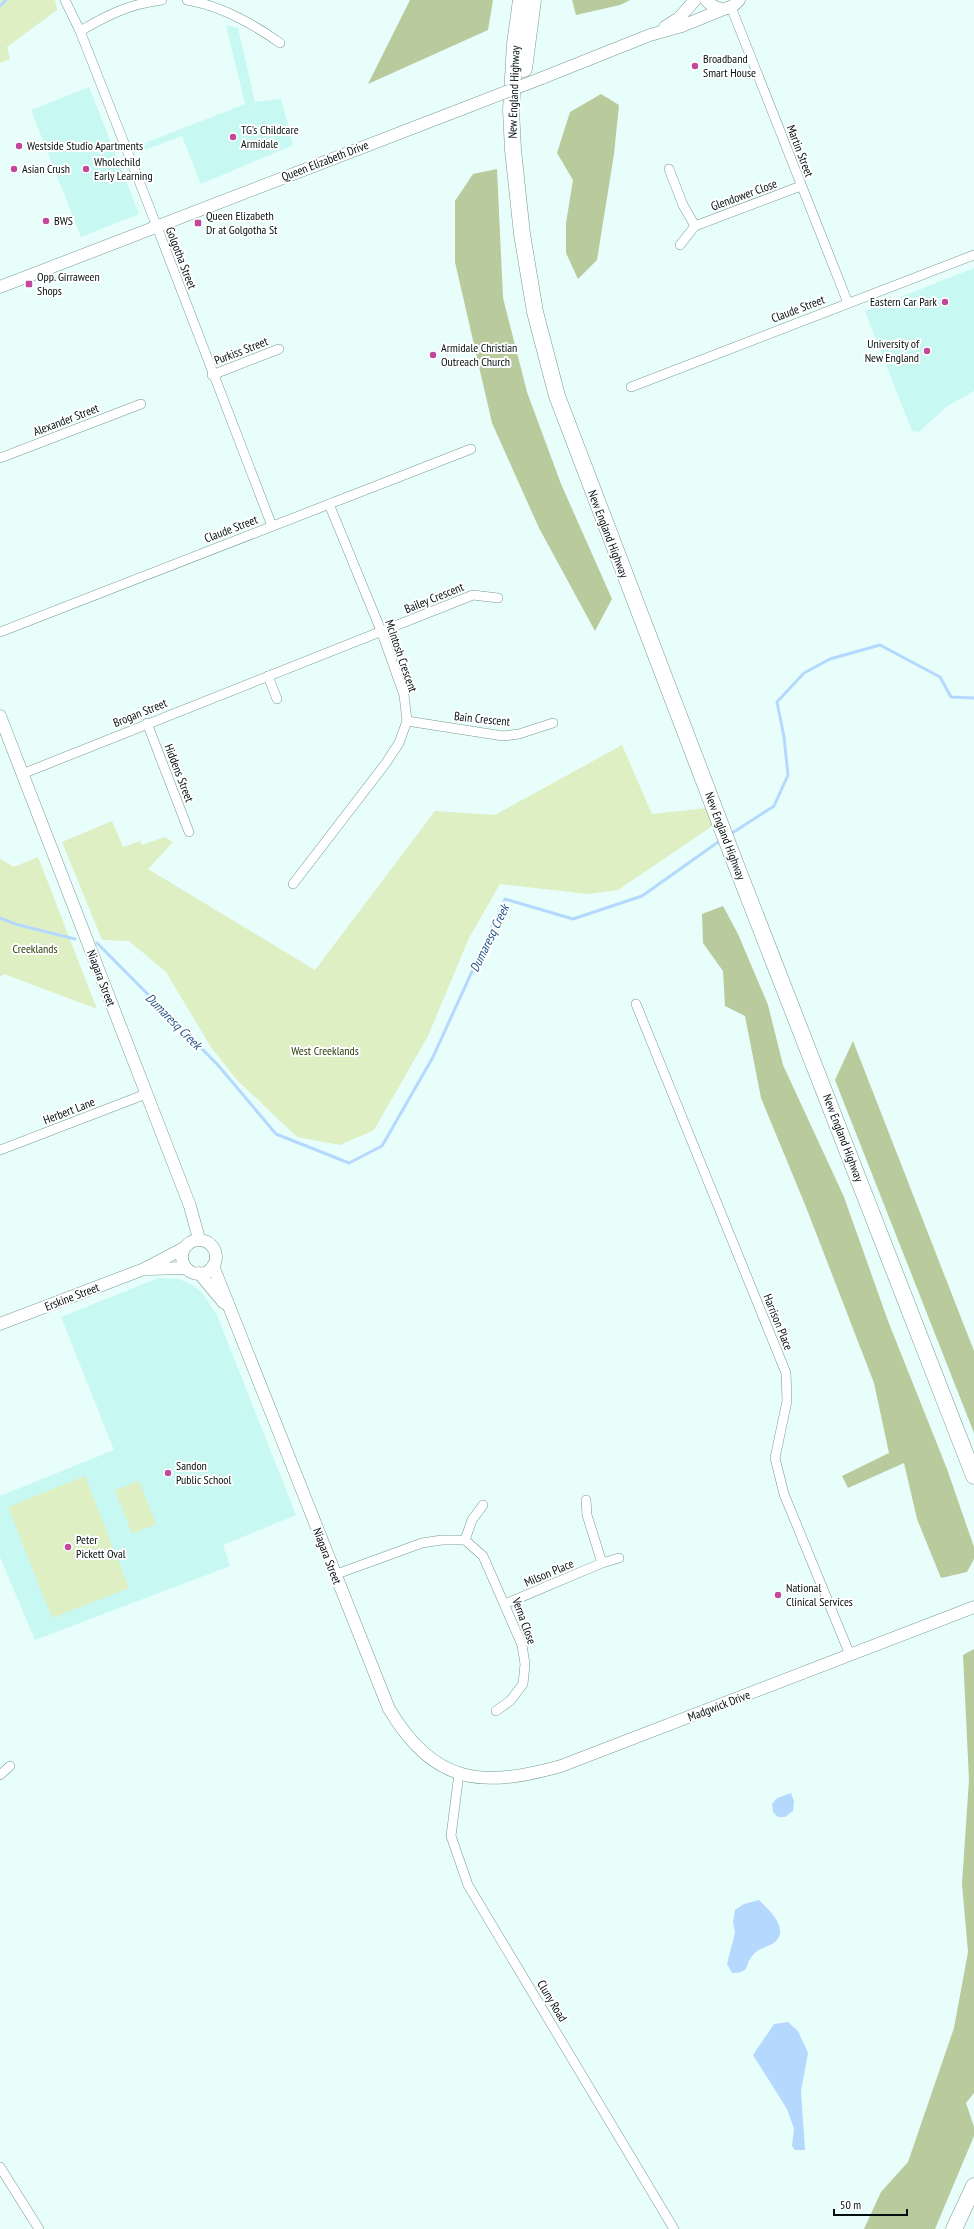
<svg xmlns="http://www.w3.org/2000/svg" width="974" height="2229" font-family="'PT Sans Narrow',sans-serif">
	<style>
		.built { fill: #c8f8f2 }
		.green { fill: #deefc4 }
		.forest { fill: #b9ca9c }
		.water { fill: #b5d9fe }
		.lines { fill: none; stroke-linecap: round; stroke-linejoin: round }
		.stream { stroke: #b5d9fe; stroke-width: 3 }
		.street-casing { stroke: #769a95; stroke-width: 10 }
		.secondary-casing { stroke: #769a95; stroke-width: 13 }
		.highway-casing { stroke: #769a95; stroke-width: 17 }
		.street { stroke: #fff; stroke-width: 9 }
		.secondary { stroke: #fff; stroke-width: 12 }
		.highway { stroke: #fff; stroke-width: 16 }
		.secondary-bridge-casing { stroke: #769a95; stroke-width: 13; stroke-linecap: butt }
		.secondary-bridge { stroke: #fff; stroke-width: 12 }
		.poi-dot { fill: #c3489b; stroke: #fff; stroke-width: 1.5 }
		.labels { text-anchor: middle; stroke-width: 4; stroke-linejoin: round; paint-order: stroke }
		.poi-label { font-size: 12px; fill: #04100f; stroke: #fff; text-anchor: start }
		.street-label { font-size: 12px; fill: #04100f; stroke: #fff }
		.park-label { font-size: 12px; fill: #2e3d09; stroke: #fff }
		.water-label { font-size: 13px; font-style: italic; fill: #265887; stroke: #fff }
	</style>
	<rect width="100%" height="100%" fill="#e7fefb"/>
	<!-- built -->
	<g class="built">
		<path d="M226 25 238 28 255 102 281 99 293 145 201 184 182 136 142 151 140 145 245 104Z"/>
		<path d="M89 87 139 214 81 237 31 110Z"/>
		<path d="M974 268V391L946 407 919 432 912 431 865 311Z"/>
		<path d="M158 1278 179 1279 194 1286 203 1294 217 1315 296 1515 223 1545 230 1566 35 1640 0 1557V1496L114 1450 61 1317Z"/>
	</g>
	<!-- green -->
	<g class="green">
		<path d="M0 0H55L57 10 7 47 10 59 0 63Z"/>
		<path d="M622 745 652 814 707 808 714 825 618 890 588 894 500 884 469 938 428 1036 374 1130 340 1145 297 1137 236 1079 211 1047 166 972 129 941 102 940 62 842 112 821 123 847 140 841 142 845 164 837 173 842 148 869 315 970 435 811 495 815Z"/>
		<path d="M38 857 97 1009 4 974 0 977V859L14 867Z"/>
		<path d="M85 1476 129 1588 52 1618 8 1507Z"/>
		<path d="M139 1481 156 1524 132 1534 115 1490Z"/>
	</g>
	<!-- forest -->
	<g class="forest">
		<path d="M410 0H493L488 30 368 84Z"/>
		<path d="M572 0H630L620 5 576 15Z"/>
		<path d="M601 94 619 105 614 154 597 260 578 279 566 253V223L573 180 557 153 570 112Z"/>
		<path d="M497 169 503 298 527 392 561 484 612 599 595 631 539 528 492 423 455 262V201L473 174Z"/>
		<path d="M723 906 738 934 768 1005 783 1065 844 1197 888 1321 947 1469 974 1547V1559L967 1572 941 1578 917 1519 904 1463 848 1488 842 1476 889 1453 874 1383 806 1207 761 1098 745 1016 725 1006 723 971 703 943 702 914Z"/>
		<path d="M853 1041 974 1351V1433L835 1080Z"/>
		<path d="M974 1649V2093L966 2103 974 2127V2136L935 2229H864L881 2192 908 2162 954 2028 968 1952 962 1884 969 1780 963 1655Z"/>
	</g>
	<!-- water -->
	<g class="water">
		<path d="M791 1793 794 1801 793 1811 785 1817H778L773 1812 772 1804 777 1798Z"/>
		<path d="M759 1900C768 1909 790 1928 775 1942 769 1947 758 1948 753 1955 744 1965 751 1973 732 1973L727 1964 735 1933 733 1922 735 1910 744 1904Z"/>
		<path d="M788 2022 798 2031 808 2053 801 2091 805 2150H795L792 2146 794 2129 787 2109 753 2055 774 2024Z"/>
	</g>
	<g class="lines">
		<!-- stream -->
		<g class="stream">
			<path d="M0 6 6 0"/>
			<path d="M729 835 774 806 788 775 784 737 777 702 804 673 830 659 880 645 940 677 951 697 974 698"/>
			<path d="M0 918 15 924 75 939"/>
			<path d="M97 943 217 1064 276 1134 349 1163 382 1146 433 1057 505 899 573 919 642 896 721 840"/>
		</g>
		<defs>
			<g id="street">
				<path d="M65 0 80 31 152 214 272 526"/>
				<path d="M187 0C222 6 252 23 280 43"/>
				<path d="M731 7 848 303"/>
				<path d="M80 31C108 15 129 4 162 0"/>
				<path d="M669 169 683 205 695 226"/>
				<path d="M680 245 695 226 801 186"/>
				<path d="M212 375 279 349"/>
				<path d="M631 387 974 255"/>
				<path d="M0 458 141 404"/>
				<path d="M0 632 471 449"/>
				<path d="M268 676 277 699"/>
				<path d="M407 721 503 736 519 734 553 723"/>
				<path d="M147 723 189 832"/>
				<path d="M22 774 473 595 498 598"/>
				<path d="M293 884 386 763 399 743 407 721 404 695 382 633 329 504"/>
				<path d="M636 1004 786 1373 787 1401 775 1458 784 1494 850 1655"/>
				<path d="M0 1150 146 1094"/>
				<path d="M465 1540 472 1520 483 1505"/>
				<path d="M602 1563 619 1558"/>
				<path d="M334 1575 422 1543 442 1540H465L483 1556 522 1645 525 1664 523 1684 510 1701 496 1711"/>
				<path d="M505 1604 602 1563 587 1515 586 1500"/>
				<path d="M459 1773 451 1836 468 1885 674 2229"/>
				<path d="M0 1775 10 1766"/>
				<path d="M0 2167 39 2229"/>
			</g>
			<g id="secondary">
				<path d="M706 0C715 11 730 12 739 0"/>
				<path d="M665 27 679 18 695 0"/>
				<path d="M542 78 650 35 682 26 724 9"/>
				<path d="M0 287 462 109"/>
				<path d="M0 716 190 1206 199 1239"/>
				<circle cx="199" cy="1257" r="17"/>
				<path d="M213 1266 389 1709C435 1785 482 1788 561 1766L974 1607"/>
				<path d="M147 1269 186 1268"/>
				<path d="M199 1273 224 1303"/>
				<path d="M0 1324 144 1269 184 1248"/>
			</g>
			<g id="highway">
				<path d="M521 0 515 44 511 110 513 150 522 234 535 312 557 396 736 865 974 1476"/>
				<path d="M524 69 533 0"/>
				<path d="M954 2229 974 2186"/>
			</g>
		</defs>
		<!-- street casing -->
		<use href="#street" class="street-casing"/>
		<!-- secondary casing -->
		<use href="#secondary" class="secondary-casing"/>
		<!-- highway casing -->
		<use href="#highway" class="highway-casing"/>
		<!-- street -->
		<use href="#street" class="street"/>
		<!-- secondary -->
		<use href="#secondary" class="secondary"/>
		<!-- highway -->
		<use href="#highway" class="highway"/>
		<defs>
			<path id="secondary-bridge" d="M462 109 542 78"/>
		</defs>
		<!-- secondary-bridge casing -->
		<use href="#secondary-bridge" class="secondary-bridge-casing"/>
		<!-- secondary-bridge -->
		<use href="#secondary-bridge" class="secondary-bridge"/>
	</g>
	<!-- markers -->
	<g class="poi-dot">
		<circle cx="695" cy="66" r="4"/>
		<circle cx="233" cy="137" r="4"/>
		<circle cx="19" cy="146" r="4"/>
		<circle cx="14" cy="169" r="4"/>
		<circle cx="86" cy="169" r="4"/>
		<circle cx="46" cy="221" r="4"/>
		<rect x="194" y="219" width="8" height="8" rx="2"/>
		<rect x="25" y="280" width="8" height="8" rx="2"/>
		<circle cx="945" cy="302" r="4"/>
		<circle cx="927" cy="351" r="4"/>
		<circle cx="433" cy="355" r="4"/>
		<circle cx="168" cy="1473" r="4"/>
		<circle cx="68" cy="1547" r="4"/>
		<circle cx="778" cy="1595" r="4"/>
	</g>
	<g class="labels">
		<!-- poi labels -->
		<g class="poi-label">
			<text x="703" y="63">Broadband<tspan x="703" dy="14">Smart House</tspan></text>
			<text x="241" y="134">TG's Childcare<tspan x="241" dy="14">Armidale</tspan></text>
			<text x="27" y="150">Westside Studio Apartments</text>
			<text x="94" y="166">Wholechild<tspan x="94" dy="14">Early Learning</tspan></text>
			<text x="22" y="173">Asian Crush</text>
			<text x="206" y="220">Queen Elizabeth<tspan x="206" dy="14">Dr at Golgotha St</tspan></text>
			<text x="54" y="225">BWS</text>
			<text x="37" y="281">Opp. Girraween<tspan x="37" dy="14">Shops</tspan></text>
			<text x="937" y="306" text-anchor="end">Eastern Car Park</text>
			<text x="919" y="348" text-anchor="end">University of<tspan x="919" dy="14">New England</tspan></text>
			<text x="441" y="352">Armidale Christian<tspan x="441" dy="14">Outreach Church</tspan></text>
			<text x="176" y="1470">Sandon<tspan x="176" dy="14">Public School</tspan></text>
			<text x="76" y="1544">Peter<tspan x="76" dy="14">Pickett Oval</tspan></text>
			<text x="786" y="1592">National<tspan x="786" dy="14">Clinical Services</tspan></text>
		</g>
		<!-- street labels -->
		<g class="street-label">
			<text transform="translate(514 92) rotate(-88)" y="4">New England Highway</text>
			<text transform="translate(800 151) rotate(69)" y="4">Martin Street</text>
			<text transform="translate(325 161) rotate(-21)" y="4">Queen Elizabeth Drive</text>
			<text transform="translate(744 195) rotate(-20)" y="4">Glendower Close</text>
			<text transform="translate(181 258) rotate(69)" y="4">Golgotha Street</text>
			<text transform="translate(798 309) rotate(-21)" y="4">Claude Street</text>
			<text transform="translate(241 351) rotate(-21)" y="4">Purkiss Street</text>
			<text transform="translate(66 420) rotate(-21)" y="4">Alexander Street</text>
			<text transform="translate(231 529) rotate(-21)" y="4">Claude Street</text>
			<text transform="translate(608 534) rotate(69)" y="4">New England Highway</text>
			<text transform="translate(434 598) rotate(-22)" y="4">Bailey Crescent</text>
			<text transform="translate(401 656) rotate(71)" y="4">McIntosh Crescent</text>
			<text transform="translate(140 713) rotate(-22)" y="4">Brogan Street</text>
			<text transform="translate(482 719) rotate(6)" y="4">Bain Crescent</text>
			<text transform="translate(179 773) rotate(69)" y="4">Hiddens Street</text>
			<text transform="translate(725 836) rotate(69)" y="4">New England Highway</text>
			<text transform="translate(101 978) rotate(69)" y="4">Niagara Street</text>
			<text transform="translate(69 1111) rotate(-21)" y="4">Herbert Lane</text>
			<text transform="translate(843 1138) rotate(69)" y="4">New England Highway</text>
			<text transform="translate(72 1297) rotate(-21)" y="4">Erskine Street</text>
			<text transform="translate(778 1322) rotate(68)" y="4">Harrison Place</text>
			<text transform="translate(327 1556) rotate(69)" y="4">Niagara Street</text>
			<text transform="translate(549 1573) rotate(-23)" y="4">Milson Place</text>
			<text transform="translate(524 1621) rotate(70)" y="4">Verna Close</text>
			<text transform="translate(719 1706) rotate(-21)" y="4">Madgwick Drive</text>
			<text transform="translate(552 2001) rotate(59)" y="4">Cluny Road</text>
		</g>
		<!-- park labels -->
		<g class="park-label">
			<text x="35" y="953">Creeklands</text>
			<text x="325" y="1055">West Creeklands</text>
		</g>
		<!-- water labels -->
		<g class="water-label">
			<text transform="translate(489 938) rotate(-64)" y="5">Dumaresq Creek</text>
			<text transform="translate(174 1021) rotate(45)" y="5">Dumaresq Creek</text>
		</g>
	</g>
	<!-- scale -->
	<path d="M834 2209v6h73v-6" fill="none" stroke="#04100f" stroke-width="2"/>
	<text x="840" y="2209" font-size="12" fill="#04100f" stroke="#ffffff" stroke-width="3" paint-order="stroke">50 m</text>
</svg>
